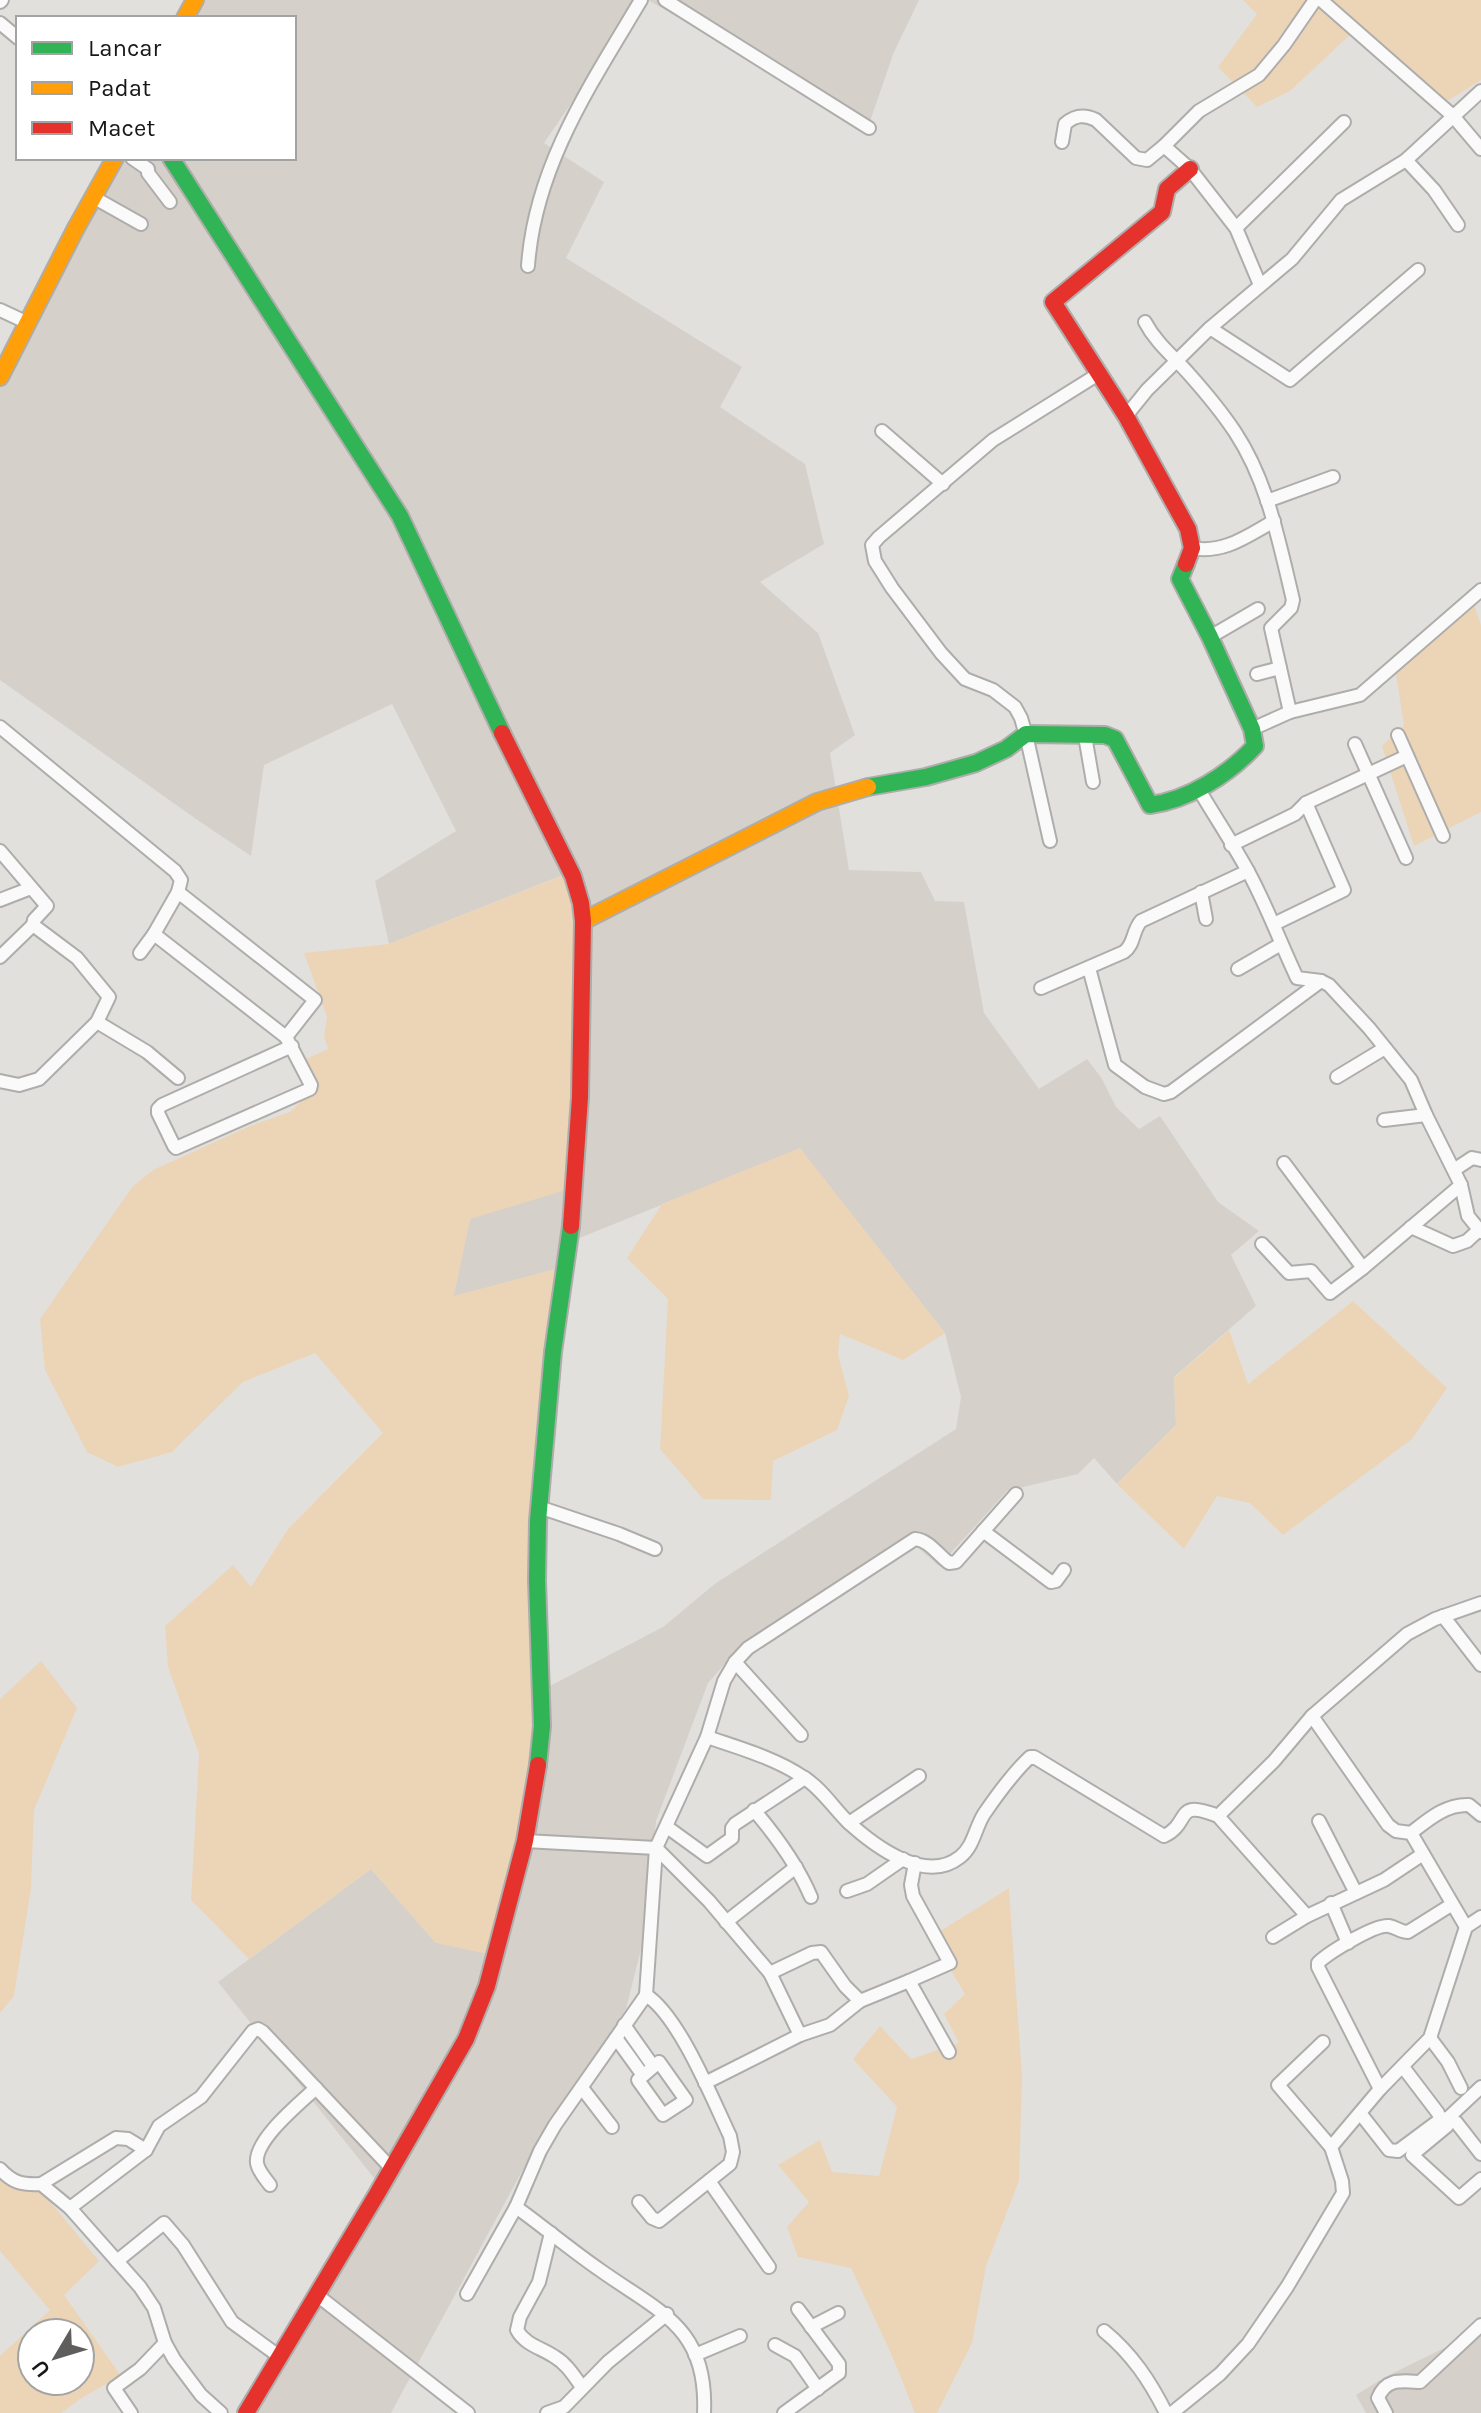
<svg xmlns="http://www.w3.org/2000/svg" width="1481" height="2413" font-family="Karla,sans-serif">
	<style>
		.built { fill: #d5d0ca }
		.green { fill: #ecd5b7; fill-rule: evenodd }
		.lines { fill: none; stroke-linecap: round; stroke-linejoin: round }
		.street-casing { stroke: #aeadab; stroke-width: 16 }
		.fast-casing { stroke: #aeadab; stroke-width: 20 }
		.slow-casing { stroke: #aeadab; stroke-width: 20 }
		.jam-casing { stroke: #aeadab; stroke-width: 20 }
		.street { stroke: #fbfafa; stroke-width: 12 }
		.fast { stroke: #30b455; stroke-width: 16 }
		.slow { stroke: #ff9f0a; stroke-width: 16 }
		.jam { stroke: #e5322d; stroke-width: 16 }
	</style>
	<rect width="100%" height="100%" fill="#e2e0dd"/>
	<!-- built -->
	<g class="built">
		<path d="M193 0H642L544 143 604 182 566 258 742 367 720 407 805 464 824 544 760 582 818 633 855 735 830 753 849 870 921 872 935 901 964 902 984 1013 1039 1089 1087 1059 1102 1079 1116 1107 1139 1129 1160 1116 1218 1202 1259 1231 1231 1255 1256 1306 1174 1377 1176 1425 1117 1484 1094 1458 1078 1474 1007 1491 939 1566 908 1539 738 1649 708 1683 656 1821 647 1925 626 2009 540 2138 391 2413H252L382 2188 218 1982 371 1869 436 1943 546 1688 663 1627 716 1583 956 1429 961 1397 945 1333 800 1149 577 1239 563 1267 453 1297 470 1219 578 869 389 944 375 881 456 831 392 704 264 765 251 856 196 819 0 680V372L116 158H294V18H185Z"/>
		<path d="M648 0H919L894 52 869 124Z"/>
		<path d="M1481 2330V2413H1366L1356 2395 1385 2377Z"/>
	</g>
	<!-- green -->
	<g class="green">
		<path d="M1243 0H1481V80L1444 103 1352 33 1290 91 1257 107 1218 67 1257 14Z"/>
		<path d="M1471 596 1481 625V812L1414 846 1382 746 1404 726 1393 655 1433 631Z"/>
		<path d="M579 869V1186L470 1219 454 1296 563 1267 535 1569 546 1688 497 1956 436 1943 371 1869 249 1959 191 1900 199 1754 168 1667 165 1626 233 1565 251 1587 288 1529 383 1433 315 1353 243 1382 172 1452 118 1467 87 1452 45 1370 40 1319 133 1186 153 1170 250 1126 290 1112 312 1091 300 1062 328 1049 324 1037 327 1017 304 953 389 944Z"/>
		<path d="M800 1148 945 1333 903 1360 840 1334 838 1354 849 1396 837 1430 773 1461 771 1500 703 1499 660 1449 668 1299 627 1258 662 1204Z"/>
		<path d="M1353 1301 1447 1388 1412 1439 1283 1535 1250 1503 1217 1496 1184 1549 1117 1484 1176 1425 1174 1378 1229 1330 1248 1384Z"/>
		<path d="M41 1661 77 1708 34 1810 31 1888 14 1996 0 2013V1699Z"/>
		<path d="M1009 1888 1022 2078 1019 2181 986 2266 972 2343 937 2413H915L893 2358 851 2268 798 2257 787 2227 809 2202 778 2165 820 2140 832 2172 879 2176 897 2107 853 2059 880 2026 911 2059 959 2043 944 2014 965 1994 931 1937Z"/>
		<path d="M0 2176 32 2180 99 2261 64 2295 121 2376 83 2397 61 2413H0V2356L50 2310 0 2251ZM32 2333H80V2381H32Z"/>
	</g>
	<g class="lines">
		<defs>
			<g id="street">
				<path d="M665 0 869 128"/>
				<path d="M1321 0 1453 116 1481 149"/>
				<path d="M0 2 2 0"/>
				<path d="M0 23 18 38"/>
				<path d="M1062 142 1065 124C1075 115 1084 114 1096 120L1136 158 1147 160 1164 146 1199 111 1259 75 1284 45 1315 0"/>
				<path d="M1164 146 1190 169 1236 228 1260 285"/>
				<path d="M132 158 148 169V173L170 202"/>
				<path d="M1406 160 1434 190 1458 225"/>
				<path d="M93 197 141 224"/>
				<path d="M1236 228 1344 122"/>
				<path d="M528 266C535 166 591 84 641 0"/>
				<path d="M0 310 28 323"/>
				<path d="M1145 322C1156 343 1174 357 1189 374 1205 392 1221 411 1235 432 1268 482 1279 542 1293 600L1291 608 1271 628 1290 712"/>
				<path d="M1210 328 1290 380 1418 270"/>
				<path d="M1126 416 1147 390 1210 328 1292 259 1341 200 1406 160 1481 91"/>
				<path d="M882 431 943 484"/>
				<path d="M1267 501 1333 477"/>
				<path d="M1192 548C1224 554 1247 536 1274 521"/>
				<path d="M1210 637 1258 609"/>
				<path d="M1257 674 1280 668"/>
				<path d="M0 727 175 871 181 880 178 892 154 934 286 1037"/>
				<path d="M1252 729 1290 712 1360 695 1481 590"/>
				<path d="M1398 735 1443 836"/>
				<path d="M1085 736 1093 782"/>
				<path d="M1355 744 1406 858"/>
				<path d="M1198 788C1215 817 1234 845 1250 875 1268 909 1281 944 1297 978L1321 981 1329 985 1369 1028 1411 1080 1426 1115 1461 1185 1468 1216 1481 1232"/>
				<path d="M1050 841 1027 739 1021 718 1015 707 993 690 965 679 941 653 892 588 875 561 872 545 879 537 993 440 1100 373"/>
				<path d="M1231 845 1295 814 1306 803 1407 756"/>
				<path d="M0 851 47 906 34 920 33 925 77 958 109 997 97 1022 39 1079 19 1085 0 1081"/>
				<path d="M178 892 315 1000 286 1037 311 1085 310 1089 176 1148 174 1146 158 1113V1109L162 1105 292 1046"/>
				<path d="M1201 892 1206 919"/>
				<path d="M0 900 31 888"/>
				<path d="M1274 924 1344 890 1306 803"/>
				<path d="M140 953 154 934"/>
				<path d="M0 957 33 925"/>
				<path d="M1089 968 1115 1065 1145 1087 1164 1094 1171 1092 1321 981"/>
				<path d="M1238 969 1281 944"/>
				<path d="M1041 988 1124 952C1135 944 1132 931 1141 921L1248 871"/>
				<path d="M97 1022 147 1052 178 1078"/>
				<path d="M1337 1077 1385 1048"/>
				<path d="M1384 1120 1426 1115"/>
				<path d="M1284 1163 1363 1268 1461 1185"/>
				<path d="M1454 1170 1472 1158 1481 1160"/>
				<path d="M1411 1227 1453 1246 1467 1241 1479 1230"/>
				<path d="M1262 1244 1289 1273 1311 1271 1330 1293 1363 1268"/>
				<path d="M539 1507 619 1534 655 1549"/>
				<path d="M983 1531 1051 1582 1056 1581 1064 1570"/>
				<path d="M1443 1616 1481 1665"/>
				<path d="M735 1662 801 1735"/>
				<path d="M707 1737C739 1748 775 1758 803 1777 820 1787 833 1807 847 1821 873 1845 925 1885 960 1857 974 1846 975 1828 984 1814 997 1795 1013 1773 1030 1757H1034L1164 1836C1192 1823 1173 1798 1218 1816L1307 1916 1384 1880 1423 1854"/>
				<path d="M754 1810C777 1837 797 1864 811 1897"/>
				<path d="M1218 1816 1274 1761 1312 1716"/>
				<path d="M1319 1821 1356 1893"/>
				<path d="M849 1823 919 1776"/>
				<path d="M667 1827 707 1856 732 1838V1828L735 1824 805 1778"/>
				<path d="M1411 1833C1429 1819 1446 1804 1469 1805L1481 1815"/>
				<path d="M525 1841 656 1848 709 1901 770 1973 800 2035"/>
				<path d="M847 1891 867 1884 903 1859"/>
				<path d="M1331 1903 1348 1943"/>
				<path d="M726 1922 796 1867"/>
				<path d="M1466 1927 1411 1833 1396 1831 1388 1825 1312 1716 1407 1634 1435 1619 1481 1603"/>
				<path d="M1273 1937 1307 1916"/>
				<path d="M770 1973 812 1953 821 1952 845 1986 860 2001 909 1981 949 2052"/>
				<path d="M909 1981 950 1963 913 1896 911 1885 915 1863"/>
				<path d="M624 2025 653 2066"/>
				<path d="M616 2038 642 2074"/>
				<path d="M1430 2038 1448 2062 1461 2088"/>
				<path d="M1323 2042 1278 2085 1331 2147"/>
				<path d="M659 2062 686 2100 663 2115 638 2080Z"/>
				<path d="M1403 2067 1438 2113"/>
				<path d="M705 2083 800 2035 830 2025 860 2001"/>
				<path d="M582 2088 612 2127"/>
				<path d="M1380 2089 1318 1967V1963C1328 1953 1375 1924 1389 1926 1396 1927 1400 1932 1408 1932L1451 1905"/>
				<path d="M1360 2113 1389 2150 1398 2151 1441 2119 1448 2118 1481 2087"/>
				<path d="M1481 2154 1456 2122 1448 2118 1447 2126 1412 2155 1459 2198 1481 2179"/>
				<path d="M0 2169C13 2183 22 2185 41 2184L70 2208 140 2287 154 2308 165 2343 174 2359 201 2395 221 2413"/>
				<path d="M709 2181 769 2267"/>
				<path d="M41 2184 116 2138 128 2139 146 2150"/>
				<path d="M270 2185C265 2178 258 2171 257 2163 254 2140 300 2103 316 2088"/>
				<path d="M639 2202 652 2218 659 2221 730 2164 733 2152 730 2136C712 2098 679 2016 646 1995"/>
				<path d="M516 2207C545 2228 571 2250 600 2270 659 2312 708 2327 704 2413"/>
				<path d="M70 2208 146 2150 159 2126 201 2097 253 2031 258 2029 263 2032 391 2168"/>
				<path d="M551 2233 539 2282 520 2317 517 2330C525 2345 542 2348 555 2357 567 2364 574 2376 582 2387"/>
				<path d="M117 2261 164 2223 183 2245 232 2322 280 2357"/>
				<path d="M467 2294 516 2207 540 2151 555 2125 646 1995 656 1848 707 1737 724 1681 735 1662 748 1648 915 1539C929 1540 938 1555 949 1563L956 1562 1016 1494"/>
				<path d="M317 2295 468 2413"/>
				<path d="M811 2327 838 2313"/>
				<path d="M1104 2331C1132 2354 1150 2381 1166 2413"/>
				<path d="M775 2345 795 2356 818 2389"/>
				<path d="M695 2355 740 2336"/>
				<path d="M131 2413 114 2388 140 2369 165 2343"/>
				<path d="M547 2413 564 2407 608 2362 667 2314"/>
				<path d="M784 2413 839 2373V2364L798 2309"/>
				<path d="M1172 2413 1220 2374 1248 2344 1287 2287 1343 2193 1342 2181 1331 2147 1380 2089 1430 2038 1466 1927 1481 1917"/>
				<path d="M1386 2413 1378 2398C1386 2378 1401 2381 1420 2382L1481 2325"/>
			</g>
			<g id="fast">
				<path d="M171 158 400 516 502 733"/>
				<path d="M868 787 926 777 976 763 1006 749 1026 734 1105 735 1115 739 1150 805C1189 800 1229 774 1255 746L1252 729 1210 637 1180 579 1186 564"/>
				<path d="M538 1765 542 1726 537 1580 538 1521 553 1352 571 1226"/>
			</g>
			<g id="slow">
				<path d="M185 18 195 0"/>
				<path d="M0 377 76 228 115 158"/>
				<path d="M583 921 817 802 868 787"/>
			</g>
			<g id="jam">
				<path d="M1186 564 1192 548 1188 529 1126 416 1053 302 1162 212 1167 189 1190 169"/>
				<path d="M502 733 573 876 581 903 583 921 580 1097 571 1226"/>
				<path d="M246 2413 377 2194 466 2039 487 1986 525 1841 538 1765"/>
			</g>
		</defs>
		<!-- street casing -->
		<use href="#street" class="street-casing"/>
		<!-- fast casing -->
		<use href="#fast" class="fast-casing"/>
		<!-- slow casing -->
		<use href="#slow" class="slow-casing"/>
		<!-- jam casing -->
		<use href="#jam" class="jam-casing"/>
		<!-- street -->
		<use href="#street" class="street"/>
		<!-- fast -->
		<use href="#fast" class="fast"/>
		<!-- slow -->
		<use href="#slow" class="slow"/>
		<!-- jam -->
		<use href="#jam" class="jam"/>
	</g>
	<!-- legend -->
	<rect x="16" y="16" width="280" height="144" fill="#ffffff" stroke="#a3a3a2" stroke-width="2"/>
	<rect x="32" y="42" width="40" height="12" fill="#30b455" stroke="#a3a3a2" stroke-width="2"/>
	<text x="88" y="56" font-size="24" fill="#1a1817">Lancar</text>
	<rect x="32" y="82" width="40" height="12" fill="#ff9f0a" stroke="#a3a3a2" stroke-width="2"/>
	<text x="88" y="96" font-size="24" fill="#1a1817">Padat</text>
	<rect x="32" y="122" width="40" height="12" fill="#e5322d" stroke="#a3a3a2" stroke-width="2"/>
	<text x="88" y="136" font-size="24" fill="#1a1817">Macet</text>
	<!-- north arrow -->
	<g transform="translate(56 2357) rotate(232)"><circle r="38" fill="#ffffff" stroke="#a3a3a2" stroke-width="2"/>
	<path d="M0-6L14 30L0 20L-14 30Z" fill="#605e5c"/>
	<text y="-12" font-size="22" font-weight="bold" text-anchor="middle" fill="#1a1817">U</text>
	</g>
</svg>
